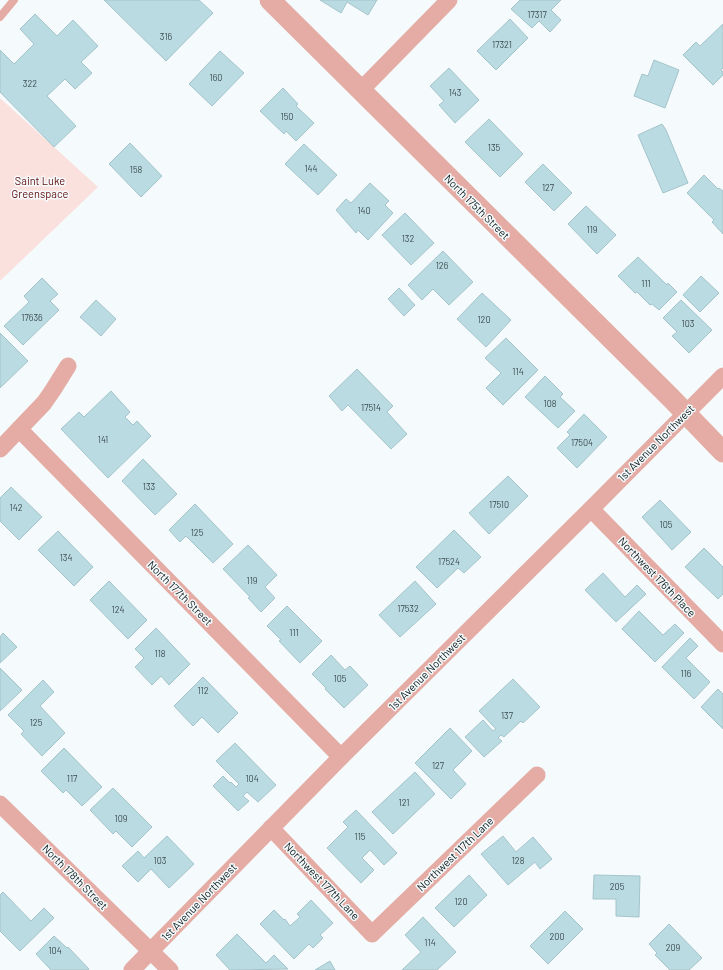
<svg xmlns="http://www.w3.org/2000/svg" width="723" height="970" font-family="Barlow,sans-serif">
	<style>
		.green { fill: #fbe1de }
		.building { fill: #bbdbe2; stroke: #a4c4cb }
		.lines { fill: none; stroke-linecap: round; stroke-linejoin: round }
		.service { stroke: #e4aca5; stroke-width: 8 }
		.minor { stroke: #e4aca5; stroke-width: 17 }
		.tertiary { stroke: #e4aca5; stroke-width: 21 }
		.labels { text-anchor: middle; stroke-width: 3; stroke-linejoin: round; paint-order: stroke }
		.number-label { font-size: 9px; fill: #3a4b4f }
		.park-label { font-size: 11px; fill: #610b0c; stroke: #f5fbfc }
		.street-label { font-size: 11px; fill: #0f1b1e; stroke: #f5fbfc }
	</style>
	<rect width="100%" height="100%" fill="#f5fbfc"/>
	<!-- green -->
	<path class="green" d="M0 98 98 187 0 281Z"/>
	<!-- building -->
	<g class="building">
		<path d="M104 0H199L213 13 166 61Z"/>
		<path d="M320 0H377L368 15 347 2 341 13Z"/>
		<path d="M520 0H561L551 10 561 20 550 32 539 21 532 28 511 9Z"/>
		<path d="M35 14 57 36 73 20 98 46 81 62 92 73 75 89 65 79 47 96 76 126 54 147 0 92V50L14 64 34 44 20 29Z"/>
		<path d="M510 19 528 38 496 70 477 51Z"/>
		<path d="M723 24V68L721 70 723 72V75L713 85 683 55 696 42 700 46Z"/>
		<path d="M220 51 244 73 212 106 189 84Z"/>
		<path d="M654 60 679 70 665 108 634 96 642 74 648 76Z"/>
		<path d="M449 68 479 100 455 123 439 105 444 101 430 86Z"/>
		<path d="M283 88 298 104 296 106 314 123 296 141 286 131 284 134 260 111Z"/>
		<path d="M489 119 523 154 500 177 465 142Z"/>
		<path d="M662 124 666 130 688 183 663 193 638 135Z"/>
		<path d="M130 143 162 176 141 197 109 164Z"/>
		<path d="M304 144 337 175 318 195 285 164Z"/>
		<path d="M543 164 572 193 554 211 525 182Z"/>
		<path d="M704 175 718 189 719 188 723 191V234L712 222 714 220 687 193Z"/>
		<path d="M370 183 389 201 385 205 393 213 368 240 358 230 356 233 336 210 346 199 351 203Z"/>
		<path d="M586 206 616 235 597 254 568 224Z"/>
		<path d="M405 213 434 243 411 265 382 235Z"/>
		<path d="M443 251 473 282 449 305 433 289 422 300 408 285Z"/>
		<path d="M638 257 667 285 668 283 677 292 659 310 652 304 650 305 637 292 635 293 618 276Z"/>
		<path d="M701 276 719 293 700 312 683 295Z"/>
		<path d="M42 278 58 294 50 301 59 310 23 345 4 326 29 302 24 296Z"/>
		<path d="M399 288 415 305 404 316 388 299Z"/>
		<path d="M482 293 511 320 486 347 457 319Z"/>
		<path d="M96 300 116 319 101 336 80 317Z"/>
		<path d="M681 300 712 330 689 353 672 336 677 332 663 318Z"/>
		<path d="M0 333 28 361 0 388Z"/>
		<path d="M506 338 538 370 503 405 486 388 501 373 485 358Z"/>
		<path d="M357 369 393 406 387 412 407 434 391 449 348 405 342 411 329 396Z"/>
		<path d="M545 376 563 394 560 397 575 411 558 428 525 397Z"/>
		<path d="M111 391 130 412 125 417 133 425 137 421 151 436 108 478 61 429 79 412 84 417Z"/>
		<path d="M584 414 607 437 577 468 557 448 570 435 567 432Z"/>
		<path d="M143 459 177 494 155 515 122 481Z"/>
		<path d="M508 476 528 496 489 534 469 513Z"/>
		<path d="M11 487 42 517 19 540 0 521V498Z"/>
		<path d="M660 500 691 532 672 550 642 517Z"/>
		<path d="M195 504 233 544 213 563 186 536 180 542 169 530Z"/>
		<path d="M454 530 481 557 464 573 458 568 437 588 416 567Z"/>
		<path d="M58 531 93 567 74 586 38 550Z"/>
		<path d="M248 545 277 575 265 587 275 598 261 612 248 598 250 597 223 569Z"/>
		<path d="M704 548 723 567V594L718 599 685 567Z"/>
		<path d="M603 573 625 597 637 585 646 594 616 622 585 590Z"/>
		<path d="M109 581 147 620 128 639 90 600Z"/>
		<path d="M415 581 436 604 400 637 379 615Z"/>
		<path d="M287 606 322 641 300 663 279 641 281 640 267 626Z"/>
		<path d="M639 611 663 635 675 624 684 633 655 662 622 629Z"/>
		<path d="M156 628 190 664 169 685 161 676 152 685 135 667 144 658 135 649Z"/>
		<path d="M3 633 17 647 0 663V637Z"/>
		<path d="M690 638 698 646 686 658 710 682 694 699 662 667Z"/>
		<path d="M331 655 345 670 350 666 368 685 344 708 325 689 326 688 312 674Z"/>
		<path d="M0 668 22 690 0 711Z"/>
		<path d="M203 677 238 713 218 733 202 717 193 726 174 706Z"/>
		<path d="M513 679 540 707 523 723 521 721 504 737 501 735 498 738 502 741 484 757 465 737 483 720 493 731 496 729 479 711Z"/>
		<path d="M43 680 54 692 40 706 65 733 42 756 21 734 24 731 8 715Z"/>
		<path d="M718 689 723 694V729L701 707Z"/>
		<path d="M450 728 472 751 453 770 466 784 451 799 415 763Z"/>
		<path d="M235 743 276 785 258 802 247 792 243 796 249 801 238 811 213 786 223 776 230 783 231 782 236 787 239 784 216 761Z"/>
		<path d="M64 748 102 787 82 806 66 790 63 793 41 771Z"/>
		<path d="M415 772 435 794 393 834 372 812Z"/>
		<path d="M113 788 152 827 132 847 116 831 113 834 90 810Z"/>
		<path d="M356 810 397 853 384 865 370 850 362 858 374 870 361 883 327 848 348 827 343 822Z"/>
		<path d="M167 836 194 864 169 888 151 869 138 882 122 866 138 851 144 858Z"/>
		<path d="M503 836 516 852 533 837 552 859 540 869 535 862 508 885 481 854Z"/>
		<path d="M469 875 487 895 454 927 435 908Z"/>
		<path d="M594 875 640 876 639 917 616 916V899H593Z"/>
		<path d="M3 892 31 921 44 908 54 918 20 951 0 931V895Z"/>
		<path d="M311 900 333 923 320 935 323 938 313 948 309 944 294 959 260 924 274 910 284 920 285 919 290 926 300 917 297 914Z"/>
		<path d="M565 911 583 929 548 964 530 946Z"/>
		<path d="M423 917 456 952 437 970H402L421 952 405 935Z"/>
		<path d="M669 924 702 958 689 970H670L655 955 657 953 649 944Z"/>
		<path d="M237 934 266 963 274 955 288 969 230 970 216 955Z"/>
		<path d="M54 936 67 948 68 947 89 969 87 970H51L36 954Z"/>
		<path d="M330 961 335 970H315Z"/>
	</g>
	<g class="lines">
		<!-- service -->
		<path class="service" d="M0 17 14 0"/>
		<!-- minor -->
		<g class="minor">
			<path d="M360 91 449 0"/>
			<path d="M19 429 341 757"/>
			<path d="M0 449 44 403 53 390 68 366"/>
			<path d="M591 509 723 644"/>
			<path d="M0 804 170 970"/>
			<path d="M271 828 372 934 537 775"/>
			<path d="M132 970 341 757 591 509 723 376"/>
		</g>
		<!-- tertiary -->
		<path class="tertiary" d="M270 0 671 398 723 452"/>
	</g>
	<g class="labels">
		<!-- number labels -->
		<g class="number-label">
			<text x="537" y="18">17317</text>
			<text x="166" y="40">316</text>
			<text x="502" y="48">17321</text>
			<text x="216" y="81">160</text>
			<text x="30" y="87">322</text>
			<text x="455" y="96">143</text>
			<text x="287" y="120">150</text>
			<text x="494" y="151">135</text>
			<text x="311" y="172">144</text>
			<text x="136" y="173">158</text>
			<text x="548" y="191">127</text>
			<text x="364" y="214">140</text>
			<text x="592" y="233">119</text>
			<text x="408" y="242">132</text>
			<text x="442" y="269">126</text>
			<text x="646" y="287">111</text>
			<text x="32" y="321">17636</text>
			<text x="484" y="323">120</text>
			<text x="688" y="327">103</text>
			<text x="518" y="375">114</text>
			<text x="550" y="407">108</text>
			<text x="371" y="411">17514</text>
			<text x="103" y="443">141</text>
			<text x="582" y="446">17504</text>
			<text x="149" y="490">133</text>
			<text x="499" y="508">17510</text>
			<text x="16" y="511">142</text>
			<text x="666" y="528">105</text>
			<text x="197" y="536">125</text>
			<text x="66" y="561">134</text>
			<text x="449" y="565">17524</text>
			<text x="252" y="584">119</text>
			<text x="408" y="612">17532</text>
			<text x="118" y="613">124</text>
			<text x="294" y="636">111</text>
			<text x="160" y="657">118</text>
			<text x="686" y="677">116</text>
			<text x="340" y="682">105</text>
			<text x="203" y="694">112</text>
			<text x="507" y="719">137</text>
			<text x="36" y="726">125</text>
			<text x="438" y="769">127</text>
			<text x="72" y="782">117</text>
			<text x="252" y="782">104</text>
			<text x="404" y="806">121</text>
			<text x="121" y="822">109</text>
			<text x="360" y="840">115</text>
			<text x="160" y="864">103</text>
			<text x="518" y="864">128</text>
			<text x="617" y="890">205</text>
			<text x="461" y="905">120</text>
			<text x="557" y="940">200</text>
			<text x="430" y="946">114</text>
			<text x="673" y="951">209</text>
			<text x="55" y="954">104</text>
		</g>
		<!-- park labels -->
		<g class="park-label">
			<text x="40" y="185">Saint Luke<tspan x="40" dy="13">Greenspace</tspan></text>
		</g>
		<!-- street labels -->
		<g class="street-label">
			<text transform="translate(477 207) rotate(45)" y="4">North 175th Street</text>
			<text transform="translate(656 443) rotate(-45)" y="4">1st Avenue Northwest</text>
			<text transform="translate(657 577) rotate(46)" y="4">Northwest 176th Place</text>
			<text transform="translate(180 593) rotate(45)" y="4">North 177th Street</text>
			<text transform="translate(427 672) rotate(-45)" y="4">1st Avenue Northwest</text>
			<text transform="translate(455 854) rotate(-44)" y="4">Northwest 117th Lane</text>
			<text transform="translate(75 877) rotate(45)" y="4">North 178th Street</text>
			<text transform="translate(322 881) rotate(46)" y="4">Northwest 177th Lane</text>
			<text transform="translate(199 902) rotate(-46)" y="4">1st Avenue Northwest</text>
		</g>
	</g>
</svg>
